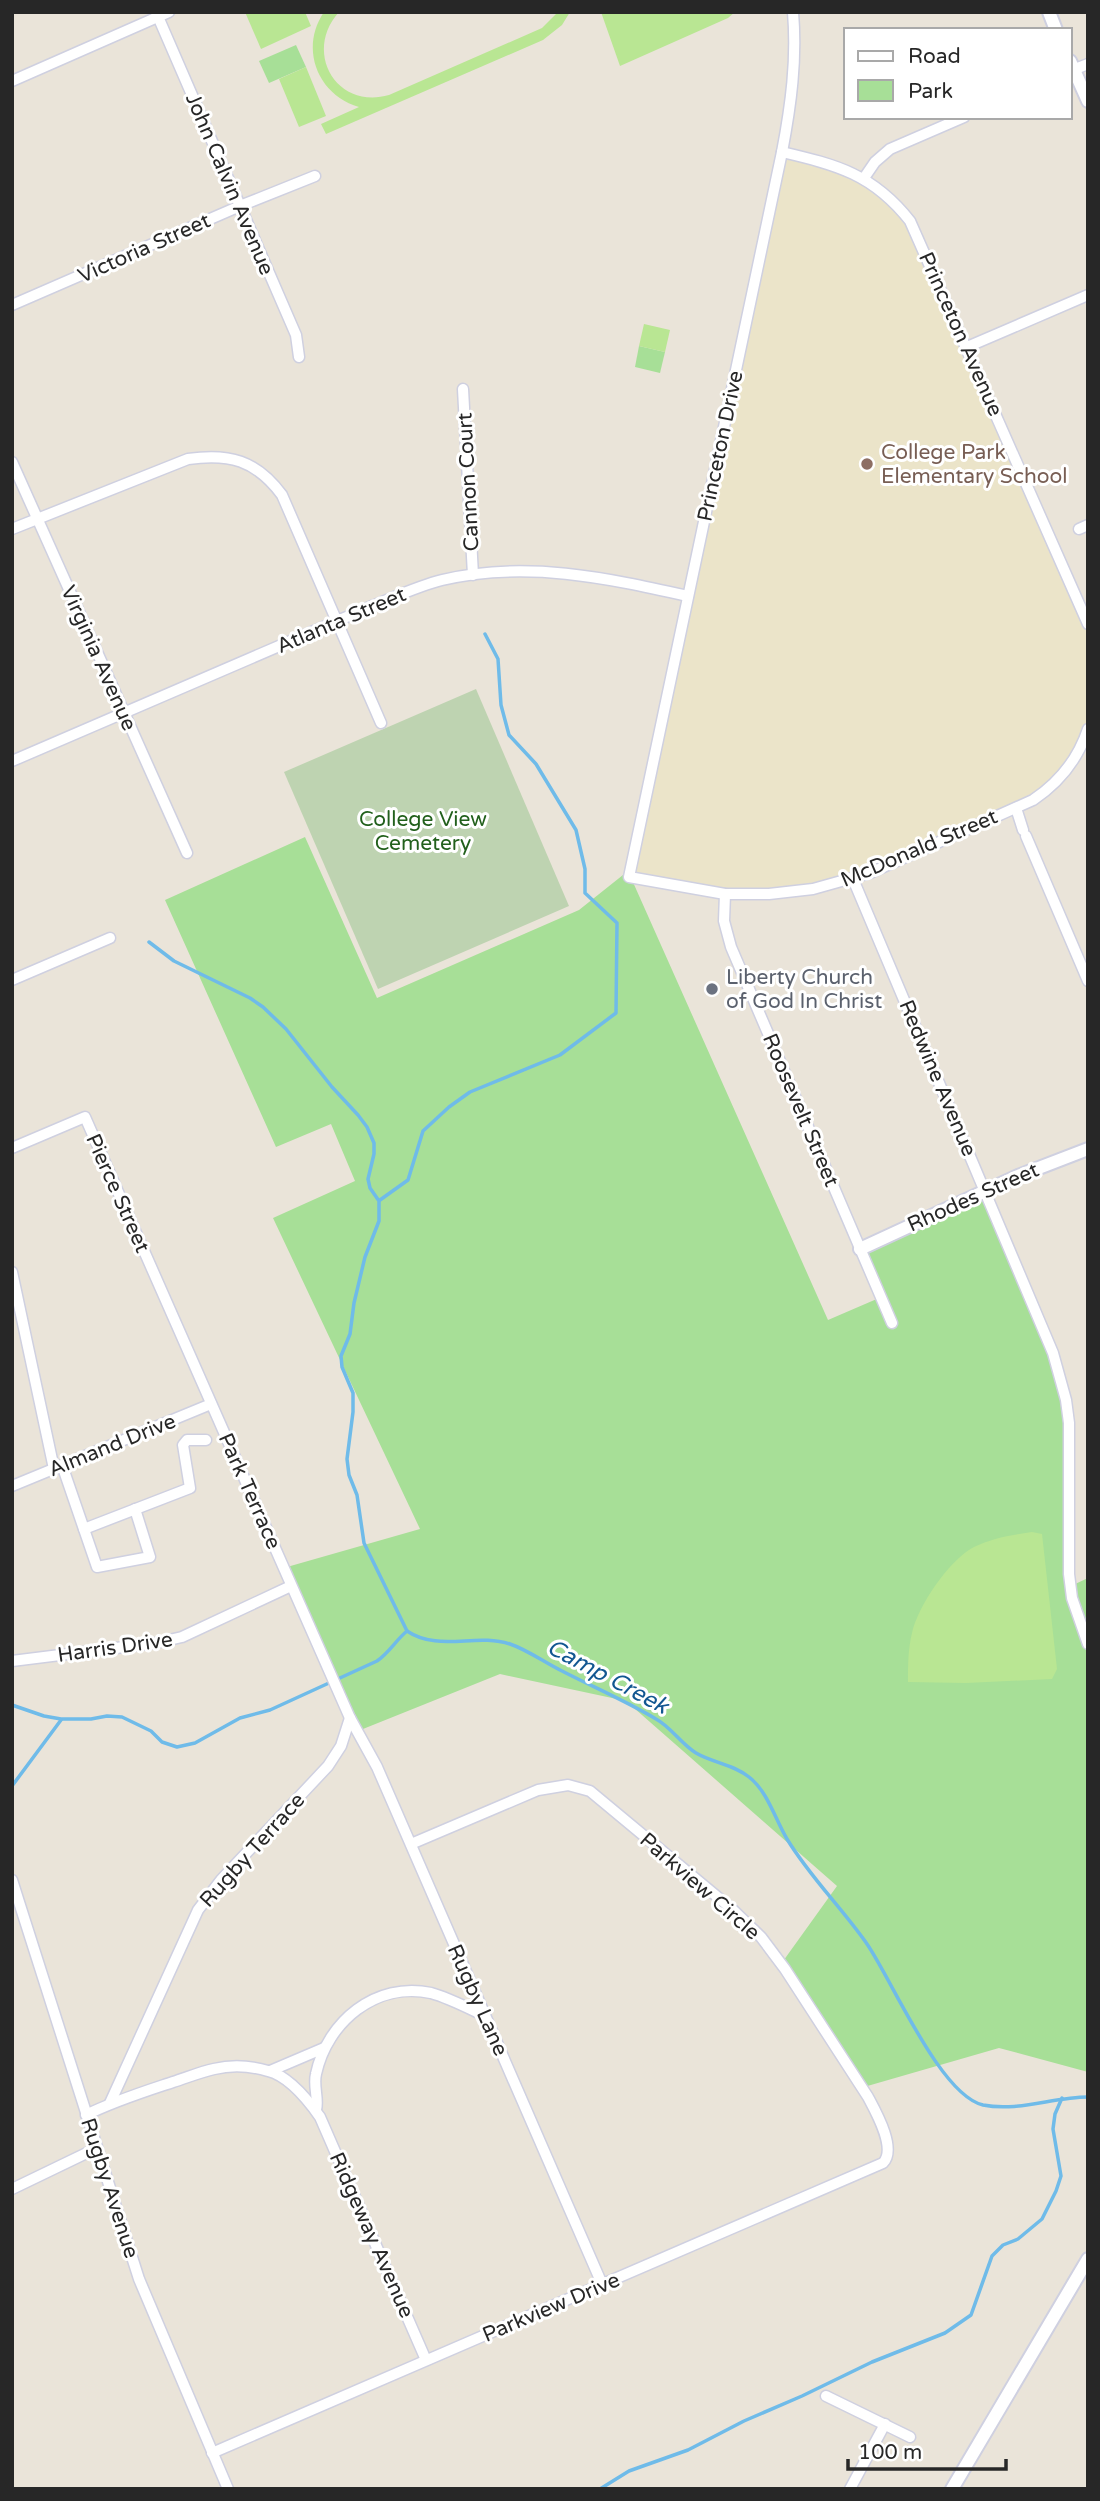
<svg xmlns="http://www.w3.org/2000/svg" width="1100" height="2501" font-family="'Varela Round',sans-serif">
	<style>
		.education { fill: #ebe4c9 }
		.green { fill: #a7df97 }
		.cemetery { fill: #bed3b1 }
		.pitch { fill: #b9e693 }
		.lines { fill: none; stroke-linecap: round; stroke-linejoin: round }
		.stream { stroke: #6fbbe9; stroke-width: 3.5 }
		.minor-casing { stroke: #cfd0e0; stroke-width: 13 }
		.tertiary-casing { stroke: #cfd0e0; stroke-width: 16 }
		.minor { stroke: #fff; stroke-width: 10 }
		.tertiary { stroke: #fff; stroke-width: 12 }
		.education-dot { fill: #8d6e63; stroke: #fff; stroke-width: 2.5 }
		.worship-dot { fill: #6b7280; stroke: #fff; stroke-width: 2.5 }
		.labels { text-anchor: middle; stroke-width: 6; stroke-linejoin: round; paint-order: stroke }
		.street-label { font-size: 21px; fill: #272727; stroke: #fff }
		.education-label { font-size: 21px; fill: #785e54; stroke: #fff; text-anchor: start }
		.park-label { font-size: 21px; fill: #22601c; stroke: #fff }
		.worship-label { font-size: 21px; fill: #5b616d; stroke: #fff; text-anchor: start }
		.water-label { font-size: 23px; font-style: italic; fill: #125791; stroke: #fff }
	</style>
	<rect width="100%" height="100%" fill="#eae4d9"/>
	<!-- education -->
	<path class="education" d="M783 151 850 171 899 202 1080 607 1088 636V717L1075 753 1047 787 1013 805 849 877 818 885 760 894 697 889 629 871Z"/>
	<!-- green -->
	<g class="green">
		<path d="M296 45 306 67 269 83 259 61Z"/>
		<path d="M639 346 665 352 660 373 635 367Z"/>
		<path d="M305 837 377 998 579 910 628 871 828 1320 886 1295 865 1248 988 1193 1050 1354 1064 1418 1073 1585 1088 1578V2072L999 2048 857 2089 781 1964 837 1886 626 1701 500 1674 353 1733 287 1567 420 1529 273 1218 355 1181 331 1124 276 1147 165 900Z"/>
	</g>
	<!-- cemetery -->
	<path class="cemetery" d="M476 689 569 906 378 989 284 772Z"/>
	<!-- pitch -->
	<g class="pitch">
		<path d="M245 12H305L311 26 261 49Z"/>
		<path d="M324 12H339C303 52 336 110 389 95L542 28 558 12H570L562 25 543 40 326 134 321 124 359 107C318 95 299 49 324 12Z"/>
		<path d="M601 12H735L728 18 620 66Z"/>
		<path d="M306 67 326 116 299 127 279 79Z"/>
		<path d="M644 324 670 330 665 352 639 346Z"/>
		<path d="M1032 1532 1042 1534 1057 1669 1052 1679 966 1683 908 1682C908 1666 908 1649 912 1633 918 1606 949 1560 974 1547 992 1538 1012 1535 1032 1532Z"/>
	</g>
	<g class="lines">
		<!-- stream -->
		<g class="stream">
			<path d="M149 942 174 961 250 998 263 1007 286 1029 332 1087 358 1115 367 1127 374 1143V1154L368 1179 370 1188 379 1201V1221L365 1257 354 1303 350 1334 341 1356 342 1367 353 1393V1412L347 1459 349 1475 357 1495 364 1543 407 1631"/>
			<path d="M380 1200 408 1180 423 1131 449 1107 470 1092 560 1055 616 1013 617 923 585 893V869L576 830 536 764 509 735 501 705 498 659 485 634"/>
			<path d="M407 1631C438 1652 476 1633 510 1644 528 1650 545 1663 562 1671 593 1687 626 1701 656 1719 671 1727 681 1744 696 1753 713 1763 733 1764 749 1777 768 1792 775 1819 787 1839 810 1877 842 1908 867 1944 892 1980 940 2095 983 2105 1018 2112 1053 2097 1088 2097"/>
			<path d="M12 1705 44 1716 61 1719H91L107 1716 122 1717 151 1731 162 1742 177 1747 195 1743 240 1718 270 1710 377 1661C389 1653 396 1640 407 1631"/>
			<path d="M12 1786 61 1720"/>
			<path d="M600 2489 629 2471 688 2450 744 2421 802 2396 872 2362 945 2333 971 2315 992 2256 1003 2245 1018 2239 1042 2219 1056 2191 1061 2176 1053 2129 1055 2114 1062 2098"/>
		</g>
		<defs>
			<g id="minor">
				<path d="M156 12 296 335 299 357"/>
				<path d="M793 12C797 60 791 105 782 152L629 877 725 894H769L813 889 870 873 1033 800C1060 782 1078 759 1088 729"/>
				<path d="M1070 71 1088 64"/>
				<path d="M12 81 169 12"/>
				<path d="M782 152C837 165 873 174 910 221L1088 624"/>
				<path d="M864 178 875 162 890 149 964 117"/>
				<path d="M12 305 240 206 315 176"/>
				<path d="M967 347 1088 295"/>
				<path d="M463 389 473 575"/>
				<path d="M12 462 187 853"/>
				<path d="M12 529 188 459C229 453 256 460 282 495L381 723"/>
				<path d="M1079 529 1088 525"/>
				<path d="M12 761 372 606C395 597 418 586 442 580 525 560 607 578 688 596"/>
				<path d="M1016 808 1023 830"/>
				<path d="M1026 836 1088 981"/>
				<path d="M853 879 1053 1353 1066 1400 1069 1423V1574L1072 1598 1088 1644"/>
				<path d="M725 894 724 921 731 947 892 1323"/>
				<path d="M12 980 110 938"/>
				<path d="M12 1148 85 1117 350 1718 377 1767 602 2284"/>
				<path d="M12 1272 54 1469"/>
				<path d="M62 1465 97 1567 150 1557 135 1509"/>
				<path d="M12 1486 211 1404"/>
				<path d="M84 1529 190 1488 183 1445 187 1440H206"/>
				<path d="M12 1661 156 1643 182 1637 291 1586"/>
				<path d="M12 1880 139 2279 228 2489"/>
				<path d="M270 2071 324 2048"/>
				<path d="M110 2103 198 1910 221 1880 328 1766 341 1746 350 1718"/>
				<path d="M316 2110C319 2099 313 2086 316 2074 327 2022 376 1981 431 1993 449 1998 468 2008 485 2016"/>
				<path d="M86 2115C114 2101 143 2092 173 2082 186 2078 200 2072 214 2069 231 2065 251 2066 268 2071 289 2076 308 2100 320 2117L426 2360"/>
				<path d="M12 2189 97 2148"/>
				<path d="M826 2396 910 2437"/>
				<path d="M212 2453 883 2163C897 2149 876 2112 868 2097L785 1969 761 1937 732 1909 590 1791 568 1785 538 1790 411 1844"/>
				<path d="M850 2489 885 2424"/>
			</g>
			<g id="tertiary">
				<path d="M1049 12 1056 30"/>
				<path d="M1070 61 1088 101"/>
				<path d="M860 1249 1018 1176 1088 1149"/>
				<path d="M952 2489 1088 2259"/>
			</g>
		</defs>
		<!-- minor casing -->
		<use href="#minor" class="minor-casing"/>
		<!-- tertiary casing -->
		<use href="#tertiary" class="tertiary-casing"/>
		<!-- minor -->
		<use href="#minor" class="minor"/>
		<!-- tertiary -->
		<use href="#tertiary" class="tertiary"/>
	</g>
	<!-- markers -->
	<circle class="education-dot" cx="867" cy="464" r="7"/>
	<circle class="worship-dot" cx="712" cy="989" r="7"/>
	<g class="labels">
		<!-- street labels -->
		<g class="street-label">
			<text transform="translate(230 184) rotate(67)" y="7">John Calvin Avenue</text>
			<text transform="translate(144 248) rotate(-24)" y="7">Victoria Street</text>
			<text transform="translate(961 334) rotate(66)" y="7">Princeton Avenue</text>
			<text transform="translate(720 446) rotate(-78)" y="7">Princeton Drive</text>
			<text transform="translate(468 482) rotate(-93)" y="7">Cannon Court</text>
			<text transform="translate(341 620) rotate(-23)" y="7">Atlanta Street</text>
			<text transform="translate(99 658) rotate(66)" y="7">Virginia Avenue</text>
			<text transform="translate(919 848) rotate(-23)" y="7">McDonald Street</text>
			<text transform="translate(938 1078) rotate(67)" y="7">Redwine Avenue</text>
			<text transform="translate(801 1110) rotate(67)" y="7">Roosevelt Street</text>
			<text transform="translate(118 1193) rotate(66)" y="7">Pierce Street</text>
			<text transform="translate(973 1197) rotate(-24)" y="7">Rhodes Street</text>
			<text transform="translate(112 1445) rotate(-22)" y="7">Almand Drive</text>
			<text transform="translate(250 1491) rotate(66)" y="7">Park Terrace</text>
			<text transform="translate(115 1647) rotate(-8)" y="7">Harris Drive</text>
			<text transform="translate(252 1850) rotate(-48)" y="7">Rugby Terrace</text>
			<text transform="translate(700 1886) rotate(41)" y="7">Parkview Circle</text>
			<text transform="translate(478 2000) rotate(66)" y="7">Rugby Lane</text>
			<text transform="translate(110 2188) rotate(72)" y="7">Rugby Avenue</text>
			<text transform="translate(372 2235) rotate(66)" y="7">Ridgeway Avenue</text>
			<text transform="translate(551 2307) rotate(-23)" y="7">Parkview Drive</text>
		</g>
		<!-- education labels -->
		<g class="education-label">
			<text x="881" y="459">College Park<tspan x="881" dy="24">Elementary School</tspan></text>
		</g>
		<!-- park labels -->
		<g class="park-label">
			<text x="423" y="826">College View<tspan x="423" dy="24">Cemetery</tspan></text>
		</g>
		<!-- worship labels -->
		<g class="worship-label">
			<text x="726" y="984">Liberty Church<tspan x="726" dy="24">of God In Christ</tspan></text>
		</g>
		<!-- water labels -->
		<g class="water-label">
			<text transform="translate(608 1676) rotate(28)" y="8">Camp Creek</text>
		</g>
	</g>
	<!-- border -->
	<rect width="1100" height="2501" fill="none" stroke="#272727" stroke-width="28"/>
	<!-- legend -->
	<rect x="844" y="28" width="228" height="91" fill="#ffffff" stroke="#a9a9a9" stroke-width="2"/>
	<rect x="858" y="51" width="35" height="10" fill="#ffffff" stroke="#a9a9a9" stroke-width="2"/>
	<text x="908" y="63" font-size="21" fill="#272727">Road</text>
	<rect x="858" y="80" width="35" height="21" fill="#a7df97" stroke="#a9a9a9" stroke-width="2"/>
	<text x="908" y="98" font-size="21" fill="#272727">Park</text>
	<!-- scale -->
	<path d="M848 2459v10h158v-10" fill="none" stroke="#272727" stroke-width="3.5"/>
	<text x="858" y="2459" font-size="21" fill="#272727" stroke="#ffffff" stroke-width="5" paint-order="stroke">100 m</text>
</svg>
